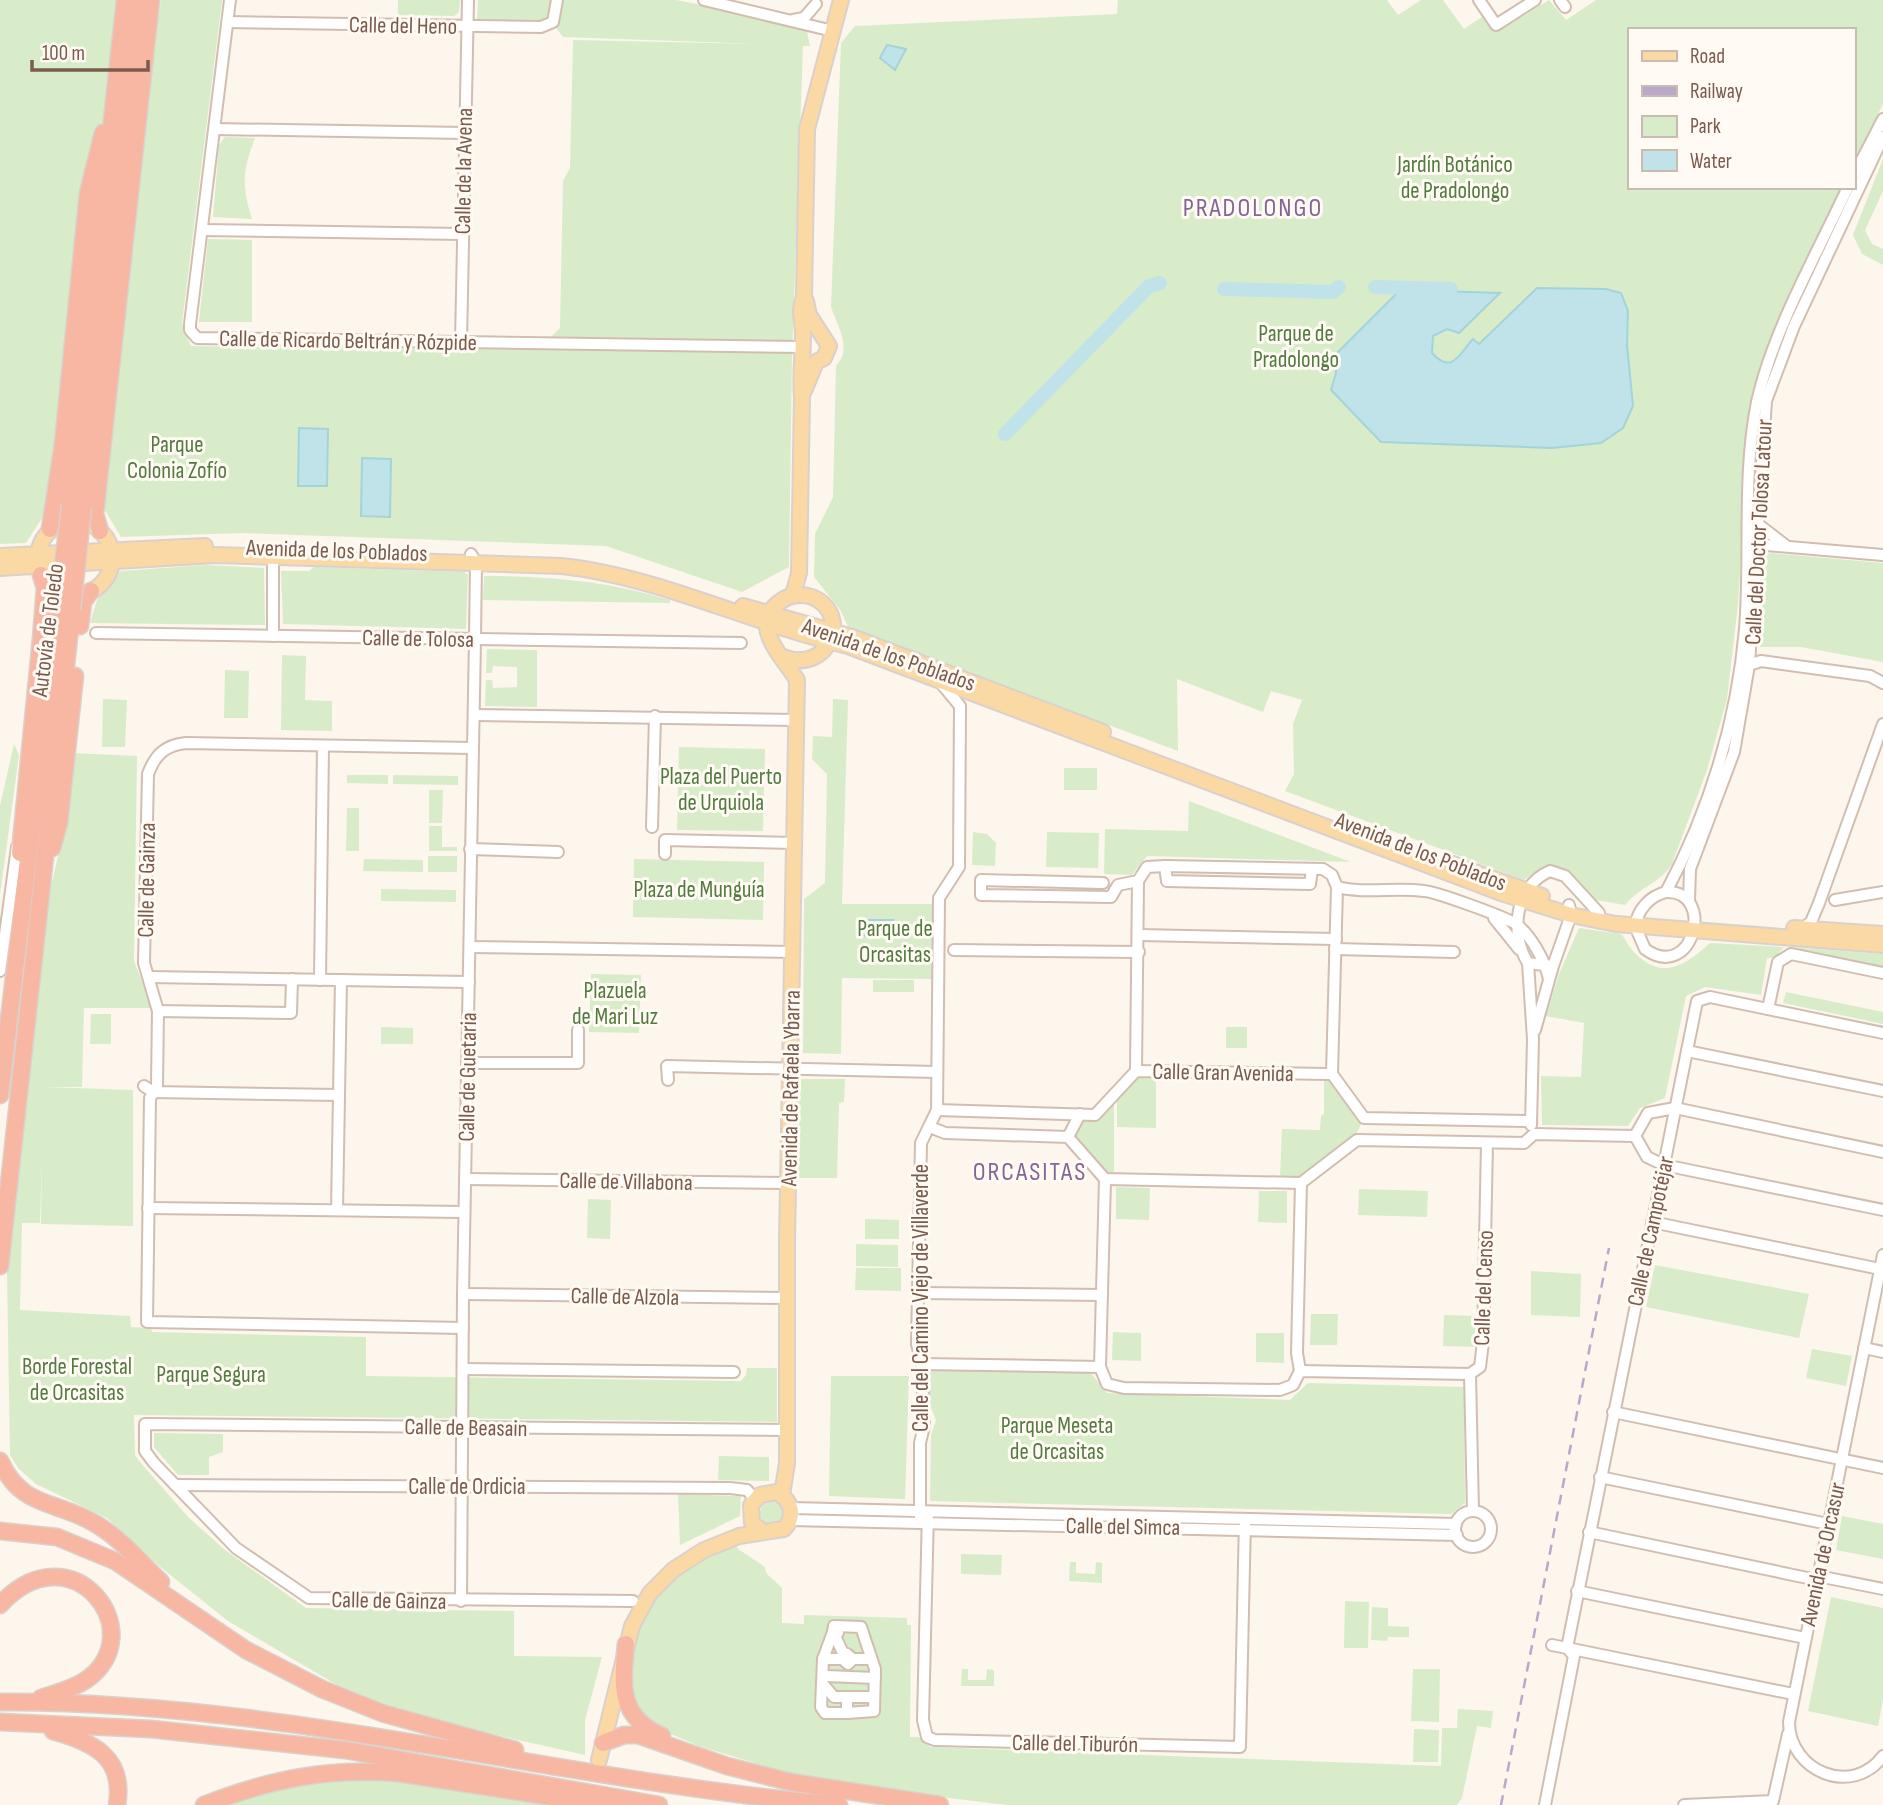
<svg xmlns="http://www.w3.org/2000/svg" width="1883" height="1805" font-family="'Sofia Sans Condensed',sans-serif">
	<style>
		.green { fill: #d8ecc9 }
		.water { fill: #bfe3e8; stroke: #a5d3da; stroke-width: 2 }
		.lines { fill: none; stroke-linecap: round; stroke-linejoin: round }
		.river { stroke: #bfe3e8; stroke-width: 14 }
		.minor-casing { stroke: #d1beb0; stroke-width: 14 }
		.major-casing { stroke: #dad1cd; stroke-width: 18 }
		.highway-casing { stroke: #dad1cd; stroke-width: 19 }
		.minor { stroke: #fff; stroke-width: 10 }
		.major { stroke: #fbd9a5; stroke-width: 14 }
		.highway { stroke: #f7b7a3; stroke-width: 16 }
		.rail { stroke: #b9a8c9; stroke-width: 2.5; stroke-dasharray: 10 7; stroke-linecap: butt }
		.highway-bridge-casing { stroke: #dad1cd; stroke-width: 19; stroke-linecap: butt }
		.highway-bridge { stroke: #f7b7a3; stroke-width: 16 }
		.labels { text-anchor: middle; stroke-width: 6; stroke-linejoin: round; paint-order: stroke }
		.street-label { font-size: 23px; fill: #7a5c4d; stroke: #fffaf3 }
		.park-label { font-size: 23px; fill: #537a41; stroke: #fffaf3 }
		.quarter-label { font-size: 26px; letter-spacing: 2px; fill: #846695; stroke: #fffaf3 }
	</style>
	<rect width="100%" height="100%" fill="#fdf6ec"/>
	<!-- green -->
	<g class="green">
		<path d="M0 0H120L107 106 94 147 47 510 26 543 0 544Z"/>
		<path d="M161 0H222L182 323 191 346 551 350 552 336 560 328 563 181 570 168 573 40 761 44 563 37 553 24 477 19 478 0H676L806 26 810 46H803L792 356 789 567 742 592 606 546 243 533 121 537 103 507 134 241 150 60Z"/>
		<path d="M398 0H460L459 12 454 16 398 15Z"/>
		<path d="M1118 0H1387L1398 15 1421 0H1443L1464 29 1482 17 1489 27 1499 31 1549 0 1566 20 1596 0H1883V104L1853 163V30H1629V187H1842L1779 317 1751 402 1738 604 1727 699 1707 770 1672 864C1661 882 1640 887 1625 905L1591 899C1572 868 1554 856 1524 880L1285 791 1294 774 1293 724 1302 700 1271 691 1263 712 1177 679 1178 751 848 627 841 611 814 577 815 534 833 497 836 365C853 350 837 325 831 307L841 43 855 26 1117 14Z"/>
		<path d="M225 137 255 138C242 172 242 185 252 219L213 217 219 145Z"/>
		<path d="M1883 159V191L1865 230 1872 244 1883 249V265L1862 254 1853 235Z"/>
		<path d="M208 239 252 240V322H199Z"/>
		<path d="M1770 553 1883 563V662L1801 647H1760L1765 556Z"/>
		<path d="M207 565 264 568 265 625 90 623 97 600 120 571Z"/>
		<path d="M314 567 464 572 468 575 466 629 283 624 281 571H309Z"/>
		<path d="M484 576C548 576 608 581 670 600V603L483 600Z"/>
		<path d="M487 649 537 650V707L485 706 486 680H492L493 688 517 687V667L493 666 492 673H486Z"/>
		<path d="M282 655 306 656 305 700 332 701V731L281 730Z"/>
		<path d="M225 670 249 671 248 718H224Z"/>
		<path d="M103 699 127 700 125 747H102Z"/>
		<path d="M833 699 848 700 842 904H933L932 979 842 978 841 1054 803 1053 804 899 825 883 827 774 812 759 813 736 832 737Z"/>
		<path d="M14 744 19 755 0 895V806Z"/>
		<path d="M679 747 765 749 763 831 677 830Z"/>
		<path d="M73 753 137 756 134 961 152 1008H84L82 1087H44L133 1090V1226L41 1224 42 1159 40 1223H22L20 1310 130 1316 131 1327 151 1328 152 1332 366 1337V1376L741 1381 746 1375 747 1368H777V1422L134 1415 135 1455 140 1462 188 1517 225 1550 306 1608 514 1611V1656L602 1657 585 1720V1755L474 1730 379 1702 337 1685 228 1621 159 1566 107 1518 36 1484 18 1468 10 1455 7 1272 48 899 65 826Z"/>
		<rect x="1064" y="768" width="33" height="22"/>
		<path d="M347 775H388V784L347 783Z"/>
		<path d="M393 775 458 776V785L393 784Z"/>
		<path d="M429 790H443L442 823H429Z"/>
		<path d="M1189 801 1351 862 1147 856 1132 875 1104 874 1105 829 1188 831Z"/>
		<path d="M347 808H359V851H346Z"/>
		<path d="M429 826H442V847H457V851H429Z"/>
		<path d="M973 832 987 834 996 843 995 866 972 865Z"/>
		<path d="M1047 832 1099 833 1098 868 1046 867Z"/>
		<rect x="428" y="856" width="29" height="16"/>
		<path d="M364 859 423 860V872L363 871Z"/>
		<path d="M634 859 764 862 763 920 633 917Z"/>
		<path d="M381 889 456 890V902L381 901Z"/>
		<path d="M1579 928 1621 934C1626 939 1628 946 1634 952 1663 982 1685 965 1710 943L1784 947 1774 958H1767L1761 995 1705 987 1686 996 1665 1098 1640 1108 1628 1126 1542 1125 1541 1076 1581 1077 1584 1023 1546 1016 1559 974Z"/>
		<path d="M1790 947 1883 954V967L1791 949Z"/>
		<path d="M591 974 641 975 639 1033 589 1032Z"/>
		<rect x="873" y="980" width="41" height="12"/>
		<path d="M1786 992 1883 1012V1024L1783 1003Z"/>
		<path d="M91 1014H111V1044H90Z"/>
		<path d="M381 1027 413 1028V1044H381Z"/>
		<rect x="1226" y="1027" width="21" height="21"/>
		<path d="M1136 1073H1156V1128L1117 1127V1095Z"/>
		<path d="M1324 1077H1332L1364 1118 1354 1139 1301 1179 1280 1178 1282 1129 1320 1130 1321 1116 1324 1114Z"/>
		<path d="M799 1079H845L844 1102 839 1103 837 1178H798Z"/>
		<path d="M1114 1097V1178L1107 1177 1070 1136 1083 1117Z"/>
		<path d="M1116 1187 1150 1188 1149 1220 1116 1219Z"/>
		<path d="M1359 1189 1428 1191 1427 1217 1358 1215Z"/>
		<path d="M1259 1191H1287V1223L1258 1222Z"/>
		<path d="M588 1199 611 1200 610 1239 587 1238Z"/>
		<path d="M865 1219 899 1220V1239H865Z"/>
		<path d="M856 1244 898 1245V1267L856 1266Z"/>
		<path d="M1655 1265 1809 1294 1799 1338 1646 1307Z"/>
		<path d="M856 1268H901V1291L855 1290Z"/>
		<path d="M1531 1271 1581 1274 1580 1317 1531 1315Z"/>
		<path d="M1311 1314H1338L1337 1345H1310Z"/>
		<path d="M1444 1315 1477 1316 1476 1347 1443 1346Z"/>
		<path d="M1113 1332 1141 1333V1361L1112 1360Z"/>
		<path d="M1256 1333H1284V1363L1256 1362Z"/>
		<path d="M1812 1349 1852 1356 1846 1386 1806 1378Z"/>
		<path d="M928 1368 1089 1371 1107 1393 1290 1400 1308 1383 1464 1387 1465 1503 1451 1514 930 1501 931 1435 936 1420 928 1400Z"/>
		<path d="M831 1376H909L905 1499 829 1496Z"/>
		<path d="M154 1433 223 1434V1452L209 1457V1475H178L154 1447Z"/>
		<path d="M719 1456 769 1457V1481L718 1480Z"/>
		<path d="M678 1494 741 1496 740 1516 680 1545Z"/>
		<circle cx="772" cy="1513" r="12"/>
		<path d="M1842 1516 1883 1524V1559L1836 1550Z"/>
		<path d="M736 1544 738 1549 765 1567 766 1573 782 1588V1623L804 1624V1615L907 1618V1625H911L910 1737H919L931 1747 1441 1766 1442 1728H1457L1458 1709 1493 1711 1491 1728 1477 1726 1462 1798 1457 1805H1007L949 1798 817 1780 768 1767 699 1746 652 1726 630 1702C631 1681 629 1656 634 1636 646 1588 694 1561 736 1544Z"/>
		<path d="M961 1554 1002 1555 1001 1575 961 1574Z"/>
		<path d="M1070 1562H1076V1573L1095 1574 1096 1562 1102 1563V1583L1069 1581Z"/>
		<path d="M1831 1597 1883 1608V1699L1878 1726 1808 1711Z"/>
		<path d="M1345 1601 1369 1602 1368 1648H1344Z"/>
		<path d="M1372 1607 1388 1608V1626L1409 1627V1637H1388L1387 1641 1371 1640Z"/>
		<path d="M962 1669H968V1680H986L987 1669 994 1670V1686H961Z"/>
		<path d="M1413 1669H1440L1439 1722 1411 1721Z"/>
		<path d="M1414 1729 1439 1730 1438 1762H1413Z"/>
		<path d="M375 1779 564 1805H229C281 1787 321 1780 375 1779Z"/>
	</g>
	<!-- water -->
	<g class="water">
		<path d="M887 45 906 49 895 70 880 58Z"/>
		<path d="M1537 288 1606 289 1621 293 1628 311 1627 345 1633 406 1623 428 1601 443 1552 448 1381 442 1331 390 1336 373V354L1400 290 1500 293 1459 333 1447 329 1433 336 1432 353C1453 376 1460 352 1473 339L1479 344Z"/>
		<path d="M299 428 328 429 327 486H298Z"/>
		<path d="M362 458 391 459 390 517 361 516Z"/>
		<path d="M863 920H893L885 933 875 928 865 936 858 930Z"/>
	</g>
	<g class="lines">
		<!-- river -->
		<g class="river">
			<path d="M1375 287 1451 289 1450 291"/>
			<path d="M1224 289 1333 292 1339 287"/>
			<path d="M1005 434 1149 286 1160 283"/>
		</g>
		<defs>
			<g id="minor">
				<path d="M230 0 190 324V330L197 338 801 347"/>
				<path d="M704 0 833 31"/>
				<path d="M1479 0 1496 25 1535 0"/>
				<path d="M1560 0 1565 7"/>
				<path d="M793 20 804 18 816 4"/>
				<path d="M228 22 541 27 553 22 557 0"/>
				<path d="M215 129 465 133"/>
				<path d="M1853 177 1883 119"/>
				<path d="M202 230 462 234"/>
				<path d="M461 342 468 0"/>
				<path d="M1759 525 1785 545"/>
				<path d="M1754 544 1883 555"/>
				<path d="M96 633 741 643"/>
				<path d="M273 636V556"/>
				<path d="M1749 665 1761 661 1870 676 1883 683"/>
				<path d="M474 715 796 720"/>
				<path d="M652 827 655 716"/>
				<path d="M470 849 558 852"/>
				<path d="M665 854V840L794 843"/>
				<path d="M1165 866 1167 881 1310 884 1312 869"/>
				<path d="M1103 883 981 880V895L1111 897 1118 885 1138 881 1147 867 1165 866 1323 869 1332 875 1337 887 1332 1074"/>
				<path d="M1337 887C1365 894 1395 887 1424 891 1437 892 1505 917 1516 924 1531 935 1545 961 1549 979"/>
				<path d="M1666 892C1709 812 1737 721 1745 629 1751 554 1742 476 1757 402 1773 330 1817 254 1848 187"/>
				<path d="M1666 892C1717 890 1693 984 1645 949L1635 926C1638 909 1650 896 1666 892Z"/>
				<path d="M1835 900 1883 892"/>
				<path d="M1689 901 1690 869 1734 752 1749 665 1766 401 1794 326 1883 137"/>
				<path d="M1494 918 1519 949"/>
				<path d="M1802 929 1811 922 1819 903 1883 724"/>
				<path d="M1139 935 1336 939"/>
				<path d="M470 947 792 952"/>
				<path d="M1335 949 1454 952"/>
				<path d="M954 950 1139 952"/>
				<path d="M1528 963 1533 1039 1531 1125"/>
				<path d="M1552 966 1528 963C1509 933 1515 886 1550 871L1565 876 1599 913"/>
				<path d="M0 971 17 847"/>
				<path d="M149 977 469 982"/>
				<path d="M320 980 323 746"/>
				<path d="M1768 1009 1778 962 1791 954 1883 973"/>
				<path d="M158 1011 291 1013 292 979"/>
				<path d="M1535 1030 1553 966 1571 915 1569 905"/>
				<path d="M1687 1051 1883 1091"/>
				<path d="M467 1063H578V1030"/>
				<path d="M1136 1071 1138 881"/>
				<path d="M668 1080 667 1066 937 1072"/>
				<path d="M144 1086 153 1092 339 1095"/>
				<path d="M937 1110 1095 1115 1136 1071 1327 1074H1332L1364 1118 1529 1121"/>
				<path d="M930 1127 945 1133 1068 1137 1105 1179 1301 1183 1357 1140 1524 1143 1534 1134 1635 1136"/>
				<path d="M1068 1137 1080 1114"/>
				<path d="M1883 1152 1675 1108 1648 1113 1635 1136 1647 1157 1664 1165 1883 1210"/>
				<path d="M465 1179 788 1183"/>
				<path d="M148 1208 464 1212"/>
				<path d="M337 1210 341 980"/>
				<path d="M1652 1222 1880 1269"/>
				<path d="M1883 1255 1789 1722C1789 1771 1852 1798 1883 1756"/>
				<path d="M919 1293 1102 1295"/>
				<path d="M463 1294 787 1298"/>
				<path d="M463 1328 147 1322 150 1098 157 1087 158 1011 144 963 148 774C155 755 165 745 186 743L473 748"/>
				<path d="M1864 1348 1883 1352"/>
				<path d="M922 1364 1100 1367 1107 1384 1124 1388 1280 1390 1293 1385 1300 1371 1470 1374"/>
				<path d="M1100 1367 1105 1179"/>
				<path d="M463 1369 734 1372"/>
				<path d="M1300 1371 1297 1353 1301 1183"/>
				<path d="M1613 1412 1883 1468"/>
				<path d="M1600 1477 1828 1524"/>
				<path d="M175 1485 730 1488 747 1490 755 1499"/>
				<path d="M791 1508 1456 1524"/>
				<path d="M1473 1511 1470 1374 1480 1367 1483 1342 1487 1143"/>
				<circle cx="1473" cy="1529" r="18"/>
				<path d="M928 1512 923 1720 927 1737 935 1740 1240 1747 1245 1519"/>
				<path d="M790 1520 1457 1535"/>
				<path d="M920 1522V1443L924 1426 922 1364 917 1344 921 1143 937 1110 939 898 959 867 960 706 940 682"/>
				<path d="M1589 1532 1817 1580"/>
				<path d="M1818 1576 1883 1589"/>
				<path d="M1577 1591 1805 1638"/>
				<path d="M461 1601 463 1294 475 639 476 563 471 554"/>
				<path d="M633 1601 309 1598 236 1548 154 1463 145 1451V1424L787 1430"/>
				<path d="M844 1655 833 1632 834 1626 861 1627 875 1669 874 1711 847 1713V1703"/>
				<path d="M823 1659 833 1632 838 1633"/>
				<path d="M842 1659H823L821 1707 825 1713H847"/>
				<path d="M853 1659 847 1654 842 1659 848 1664 853 1659H871"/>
				<path d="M826 1676 875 1678"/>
				<path d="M822 1683 834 1697H874"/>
				<path d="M1793 1694 1567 1648 1697 1001 1710 997 1883 1033"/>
				<path d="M1545 1805 1574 1656 1567 1648 1552 1645"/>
				<path d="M1684 1805 1773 1801 1788 1734"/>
			</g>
			<g id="major">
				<path d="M804 391 816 362 824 358 829 346 809 315 806 301"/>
				<circle cx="75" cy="558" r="37"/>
				<path d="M0 556 205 546"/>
				<path d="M0 568 216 555 562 566C661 577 751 624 848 646L1504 894 1571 915 1616 924 1883 945"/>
				<path d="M793 595 799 573 802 397C800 376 803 355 803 335 803 321 798 311 804 297L807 129 841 0"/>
				<path d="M743 606 852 637 1103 732"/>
				<path d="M1450 863 1542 896"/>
				<path d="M1794 928 1883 934"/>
				<path d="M782 1495 787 1463V1242L797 680C783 657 747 624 781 601 789 595 802 593 812 597 853 614 829 675 783 657"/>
				<path d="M599 1760 632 1626 650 1593 673 1570 704 1550 739 1536 784 1529C796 1516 792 1500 776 1492L760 1495 751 1505 752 1523 763 1532"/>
			</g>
			<g id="highway">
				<path d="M70 505 125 0"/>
				<path d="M83 507 139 0"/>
				<path d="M50 529 63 444 88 193 103 133"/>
				<path d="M100 531 95 514 151 0"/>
				<path d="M80 626 83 602 91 591"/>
				<path d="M52 848 59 823 75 676"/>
				<path d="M20 853 41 639 45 588 41 575"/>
				<path d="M0 1095 58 608"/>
				<path d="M0 1266 72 610"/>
				<path d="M0 1461C22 1509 56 1500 96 1524 121 1539 140 1562 161 1582"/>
				<path d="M0 1531 57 1537 115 1561 246 1650 322 1689 382 1713 515 1750"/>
				<path d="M0 1605C71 1527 154 1632 86 1680 73 1689 56 1693 41 1698"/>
				<path d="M626 1644C622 1685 618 1717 662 1736"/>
				<path d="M0 1702C283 1700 558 1781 839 1805"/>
				<path d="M0 1722 151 1729 345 1750 659 1805"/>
				<path d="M53 1731C93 1742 125 1757 117 1805"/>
				<path d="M603 1743 624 1735H638L727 1766 790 1782 940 1805"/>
				<path d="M204 1805C271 1779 326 1768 398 1773L604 1805"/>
			</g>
		</defs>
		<!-- minor casing -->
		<use href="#minor" class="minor-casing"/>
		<!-- major casing -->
		<use href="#major" class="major-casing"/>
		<!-- highway casing -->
		<use href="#highway" class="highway-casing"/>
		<!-- minor -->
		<use href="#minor" class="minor"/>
		<!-- major -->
		<use href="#major" class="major"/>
		<!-- highway -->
		<use href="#highway" class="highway"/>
		<!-- rail -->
		<path class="rail" d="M1501 1805 1609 1248"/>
		<defs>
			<g id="highway-bridge">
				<path d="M58 608 70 505"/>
				<path d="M72 610 83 507"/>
			</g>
		</defs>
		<!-- highway-bridge casing -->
		<use href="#highway-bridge" class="highway-bridge-casing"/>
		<!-- highway-bridge -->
		<use href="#highway-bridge" class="highway-bridge"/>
	</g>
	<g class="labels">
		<!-- street labels -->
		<g class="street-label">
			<text transform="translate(403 25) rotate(1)" y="8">Calle del Heno</text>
			<text transform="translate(463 171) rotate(-89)" y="8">Calle de la Avena</text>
			<text transform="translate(348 340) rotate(1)" y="8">Calle de Ricardo Beltrán y Rózpide</text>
			<text transform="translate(1758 532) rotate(-87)" y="8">Calle del Doctor Tolosa Latour</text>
			<text transform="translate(337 550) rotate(2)" y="8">Avenida de los Poblados</text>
			<text transform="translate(47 630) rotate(-83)" y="8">Autovía de Toledo</text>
			<text transform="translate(418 638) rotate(1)" y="8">Calle de Tolosa</text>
			<text transform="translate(889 654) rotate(19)" y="8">Avenida de los Poblados</text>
			<text transform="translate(1421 851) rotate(21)" y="8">Avenida de los Poblados</text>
			<text transform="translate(146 880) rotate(-89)" y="8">Calle de Gainza</text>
			<text transform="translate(1223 1072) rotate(1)" y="8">Calle Gran Avenida</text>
			<text transform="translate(467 1077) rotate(-89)" y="8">Calle de Guetaria</text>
			<text transform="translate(790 1088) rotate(-89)" y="8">Avenida de Rafaela Ybarra</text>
			<text transform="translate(626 1181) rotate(1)" y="8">Calle de Villabona</text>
			<text transform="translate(1650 1231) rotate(-78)" y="8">Calle de Campotéjar</text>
			<text transform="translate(1483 1288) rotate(-88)" y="8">Calle del Censo</text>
			<text transform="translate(625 1296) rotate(1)" y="8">Calle de Alzola</text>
			<text transform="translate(920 1298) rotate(-90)" y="8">Calle del Camino Viejo de Villaverde</text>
			<text transform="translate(466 1427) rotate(1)" y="8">Calle de Beasain</text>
			<text x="467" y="1494">Calle de Ordicia</text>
			<text transform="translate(1123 1526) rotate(1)" y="8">Calle del Simca</text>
			<text transform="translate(1822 1554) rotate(-78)" y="8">Avenida de Orcasur</text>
			<text transform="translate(389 1600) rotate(1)" y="8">Calle de Gainza</text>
			<text transform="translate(1075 1743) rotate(1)" y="8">Calle del Tiburón</text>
		</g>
		<!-- park labels -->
		<g class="park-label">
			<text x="1455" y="172">Jardín Botánico<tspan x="1455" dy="26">de Pradolongo</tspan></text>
			<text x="1296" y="341">Parque de<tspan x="1296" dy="26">Pradolongo</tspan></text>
			<text x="177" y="452">Parque<tspan x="177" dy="26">Colonia Zofío</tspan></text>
			<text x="721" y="784">Plaza del Puerto<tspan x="721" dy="26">de Urquiola</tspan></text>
			<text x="699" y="897">Plaza de Munguía</text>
			<text x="895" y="936">Parque de<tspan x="895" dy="26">Orcasitas</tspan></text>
			<text x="615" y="998">Plazuela<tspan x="615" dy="26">de Mari Luz</tspan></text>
			<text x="77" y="1374">Borde Forestal<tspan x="77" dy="26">de Orcasitas</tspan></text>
			<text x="211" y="1382">Parque Segura</text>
			<text x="1057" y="1433">Parque Meseta<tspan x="1057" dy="26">de Orcasitas</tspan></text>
		</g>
		<!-- quarter labels -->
		<g class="quarter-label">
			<text x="1253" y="216">PRADOLONGO</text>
			<text x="1030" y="1180">ORCASITAS</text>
		</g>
	</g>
	<!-- legend -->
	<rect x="1628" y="28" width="228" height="161" fill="#fffaf3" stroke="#cabbb1" stroke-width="2"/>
	<rect x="1642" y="51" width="35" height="10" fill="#fbd9a5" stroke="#cabbb1" stroke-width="2"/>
	<text x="1690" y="63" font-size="21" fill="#7a5c4d">Road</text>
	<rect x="1642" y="86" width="35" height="10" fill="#b9a8c9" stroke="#cabbb1" stroke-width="2"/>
	<text x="1690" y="98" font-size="21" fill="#7a5c4d">Railway</text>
	<rect x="1642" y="116" width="35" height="21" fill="#d8ecc9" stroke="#cabbb1" stroke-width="2"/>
	<text x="1690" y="133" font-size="21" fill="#7a5c4d">Park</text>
	<rect x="1642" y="150" width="35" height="21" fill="#bfe3e8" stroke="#cabbb1" stroke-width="2"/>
	<text x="1690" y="168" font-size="21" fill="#7a5c4d">Water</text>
	<!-- scale -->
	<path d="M32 60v10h116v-10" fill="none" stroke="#7a5c4d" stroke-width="3.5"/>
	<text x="42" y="60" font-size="21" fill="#7a5c4d" stroke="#fffaf3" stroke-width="5" paint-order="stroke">100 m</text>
</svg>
